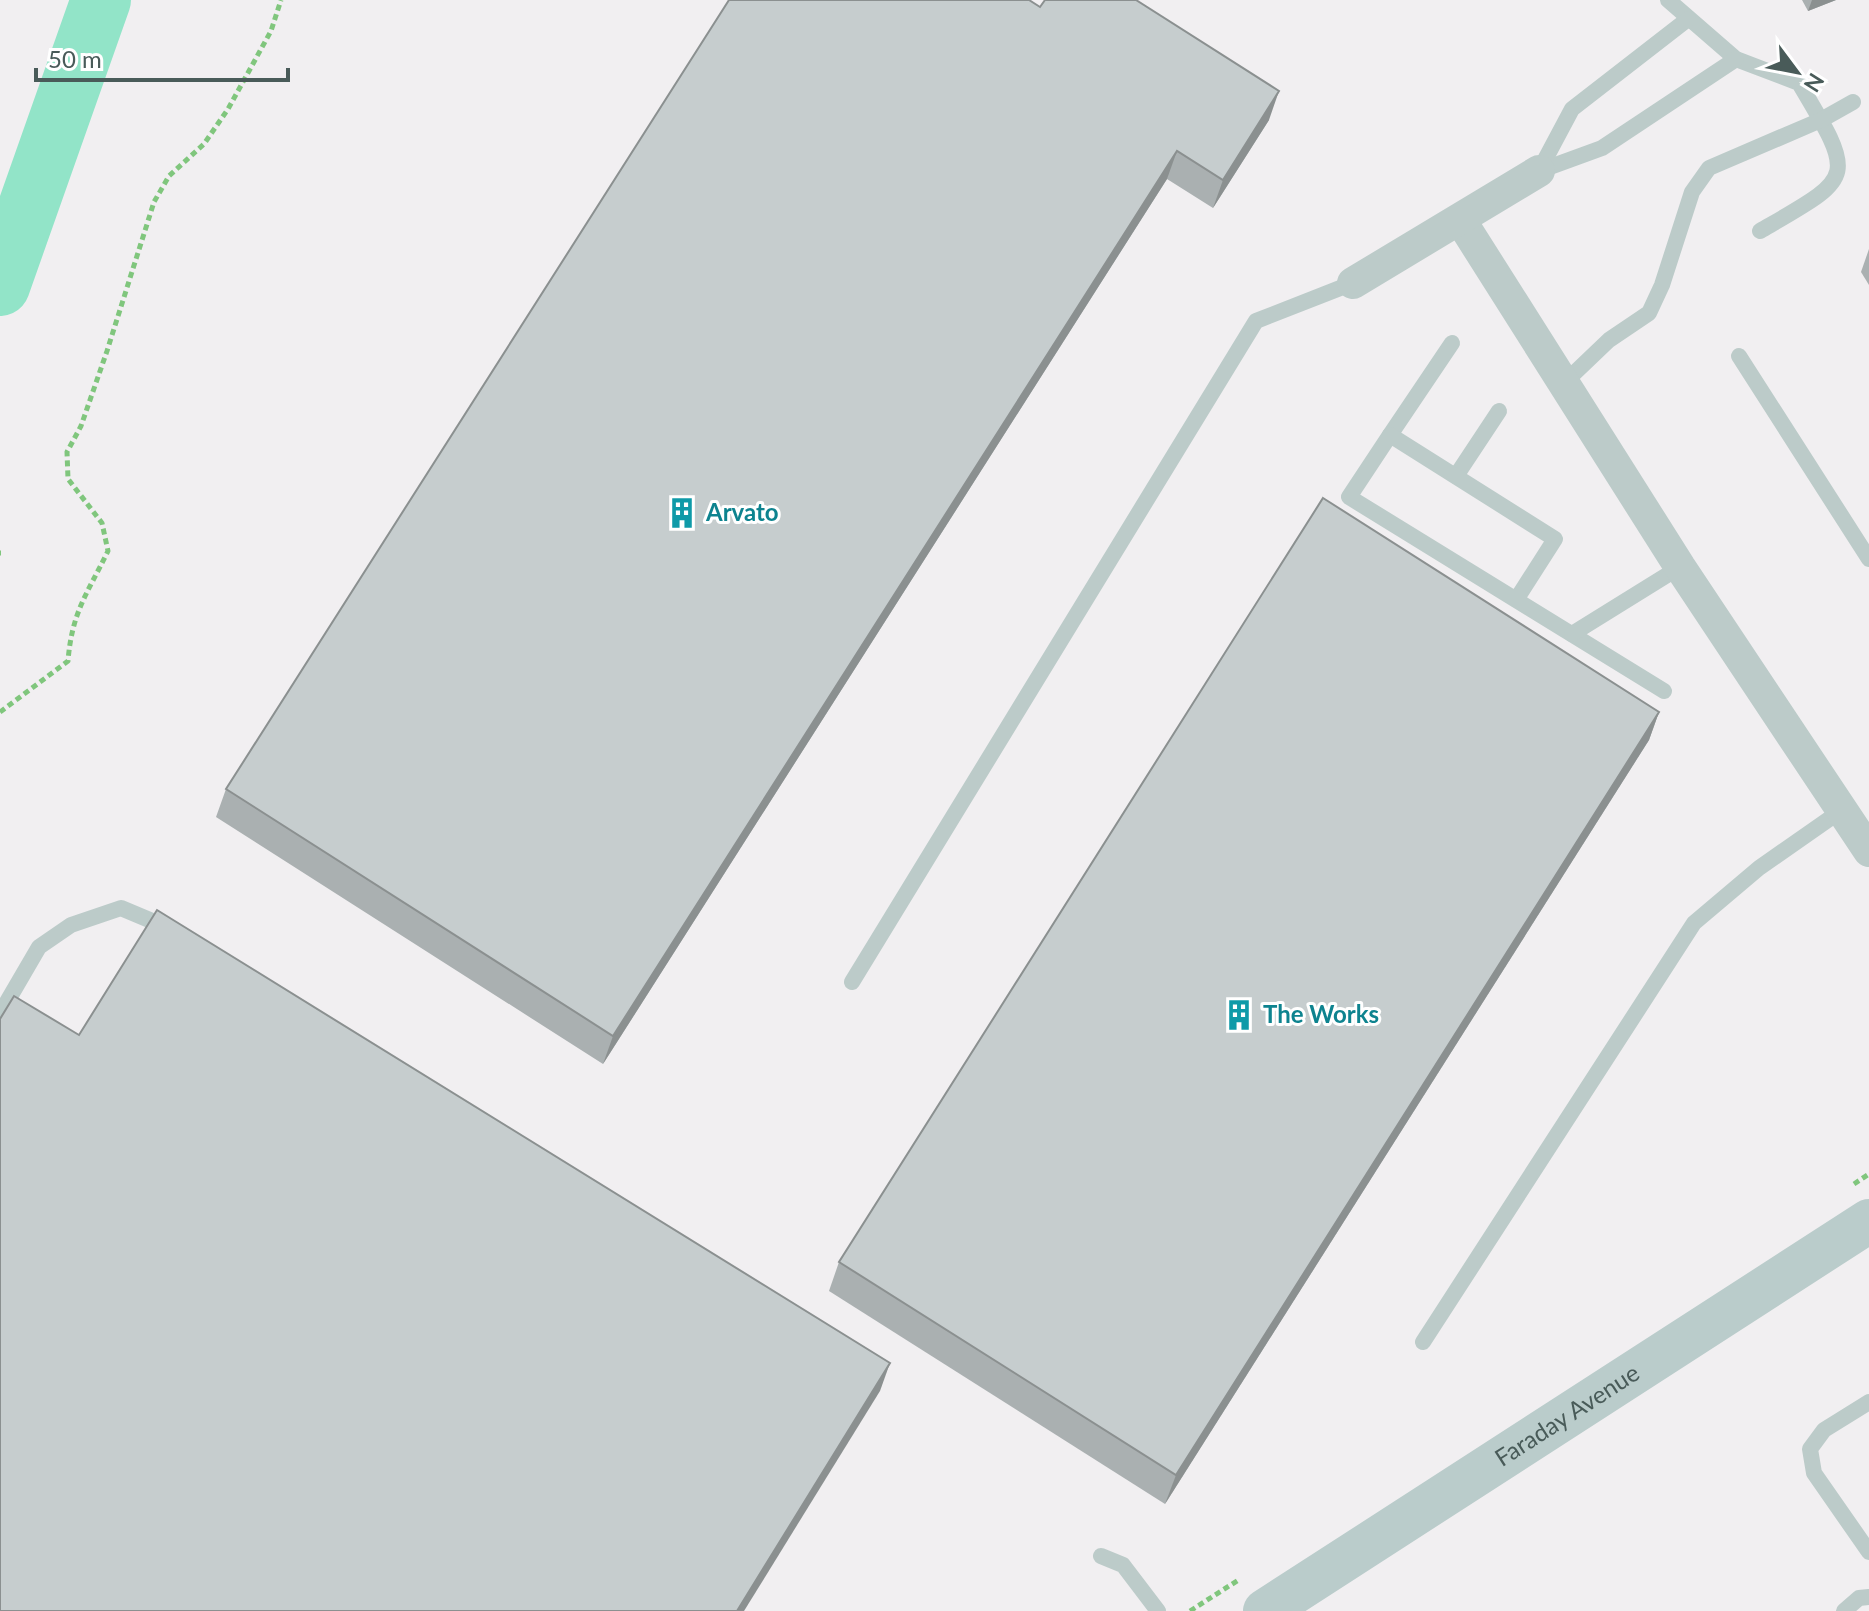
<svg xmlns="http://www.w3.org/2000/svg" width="1869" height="1611" font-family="Lato,sans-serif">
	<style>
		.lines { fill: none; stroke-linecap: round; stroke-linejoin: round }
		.river { stroke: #92e4c8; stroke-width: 60 }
		.path { stroke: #80c67d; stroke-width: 5; stroke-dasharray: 6 4; stroke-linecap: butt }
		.lane { stroke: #bccbc9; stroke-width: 16 }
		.street { stroke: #bccbc9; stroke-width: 32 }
		.secondary { stroke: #bacccb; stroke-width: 44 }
		.wall { fill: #aab0b1 }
		.shaded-wall { fill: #8b9090 }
		.building { fill: #c6cdce; stroke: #8b9090; stroke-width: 2 }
		.labels { text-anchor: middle; stroke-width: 6; stroke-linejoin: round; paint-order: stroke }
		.culture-label { font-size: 24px; font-weight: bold; fill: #0d838f; stroke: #fff; text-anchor: start }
		.street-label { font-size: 24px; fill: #495b59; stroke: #fff }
	</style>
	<rect width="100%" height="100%" fill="#f1eff1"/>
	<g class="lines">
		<!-- river -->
		<path class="river" d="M0 286 101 0"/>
		<!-- path -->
		<g class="path">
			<path d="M0 553H1"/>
			<path d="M0 712 68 661C72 612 87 594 108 551L102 523 68 479 67 452 81 426 107 351 154 202 169 176 204 144 228 109 271 31 281 0"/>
			<path d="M1854 1184 1869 1174"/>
			<path d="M1190 1611 1240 1579"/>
		</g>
		<!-- lane -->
		<g class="lane">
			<path d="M1668 0 1736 59 1799 83C1857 180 1855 176 1760 231"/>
			<path d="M1539 171 1602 148 1736 59"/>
			<path d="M1539 171 1572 109 1688 19"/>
			<path d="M1739 356 1869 559"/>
			<path d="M1564 383 1609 340 1649 313 1662 285 1692 192 1709 168 1821 120 1853 102"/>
			<path d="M1390 435 1452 343"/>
			<path d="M1456 476 1499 411"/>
			<path d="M1516 600 1555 539 1390 435 1349 497 1664 691"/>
			<path d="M1572 634 1680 567"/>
			<path d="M852 982 1256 321 1353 283"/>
			<path d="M0 1014 39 947 71 925 121 908 171 929"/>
			<path d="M1423 1342 1694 923 1759 868 1842 810"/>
			<path d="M1869 1402 1824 1430 1810 1449 1814 1473 1869 1552"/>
			<path d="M1101 1556 1123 1565 1158 1611"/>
			<path d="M1844 1611 1859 1598 1869 1597"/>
		</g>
		<!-- street -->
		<g class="street">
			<path d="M1461 221 1680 567 1869 851"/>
			<path d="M1353 283 1539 171"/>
		</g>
		<!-- secondary -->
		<path class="secondary" id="s1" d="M1265 1611 1869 1221"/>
	</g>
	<!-- wall -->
	<g class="wall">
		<path d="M1802 0H1836L1808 11Z"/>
		<path d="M1040 7 1269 120 1213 208 1167 179 603 1064 216 817 226 789Z"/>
		<path d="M1869 249V285L1861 272Z"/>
		<path d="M1659 712 1649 740 1165 1504 829 1291 839 1262Z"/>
	</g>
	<!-- shaded-wall -->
	<g class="shaded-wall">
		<path d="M1812 0H1836L1808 11Z"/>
		<path d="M1279 91 1269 120 1213 208 1223 180Z"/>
		<path d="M1177 151 1167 179 603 1064 613 1036Z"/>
		<path d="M1659 712 1649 740 1165 1504 1176 1475Z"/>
		<path d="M890 1363 880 1391 744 1611H737Z"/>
	</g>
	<!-- building -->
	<g class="building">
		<path d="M729 0H1029L1040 7 1045 0H1136L1279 91 1223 180 1177 151 613 1036 226 789Z"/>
		<path d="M1323 498 1659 712 1176 1475 839 1262Z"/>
		<path d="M157 910 890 1363 737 1611H0V1019L14 996 79 1035Z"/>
	</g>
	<!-- icons -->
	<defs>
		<symbol id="building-bare" viewBox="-9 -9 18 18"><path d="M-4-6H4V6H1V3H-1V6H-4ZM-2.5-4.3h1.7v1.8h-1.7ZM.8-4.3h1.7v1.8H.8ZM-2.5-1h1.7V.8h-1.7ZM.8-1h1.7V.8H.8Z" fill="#0f9aa8" stroke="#fff" stroke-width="2.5" paint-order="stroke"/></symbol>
	</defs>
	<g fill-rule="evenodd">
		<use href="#building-bare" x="660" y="491" width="44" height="44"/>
		<use href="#building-bare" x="1217" y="993" width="44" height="44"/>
	</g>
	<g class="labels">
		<!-- culture labels -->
		<g class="culture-label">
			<text x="706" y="521">Arvato</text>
			<text x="1263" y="1023">The Works</text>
		</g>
		<!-- street labels -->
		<g class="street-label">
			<text dy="8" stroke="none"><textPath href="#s1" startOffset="360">Faraday Avenue</textPath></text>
		</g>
	</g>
	<!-- north arrow -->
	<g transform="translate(1797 72) rotate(122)" stroke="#ffffff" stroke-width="6" paint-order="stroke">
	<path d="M0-6L14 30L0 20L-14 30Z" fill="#495b59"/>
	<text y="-12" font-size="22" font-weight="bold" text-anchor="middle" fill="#495b59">N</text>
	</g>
	<!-- scale -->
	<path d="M36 68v12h252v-12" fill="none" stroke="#495b59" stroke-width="4"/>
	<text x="48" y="68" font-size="24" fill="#495b59" stroke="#ffffff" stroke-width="6" paint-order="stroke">50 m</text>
</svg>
